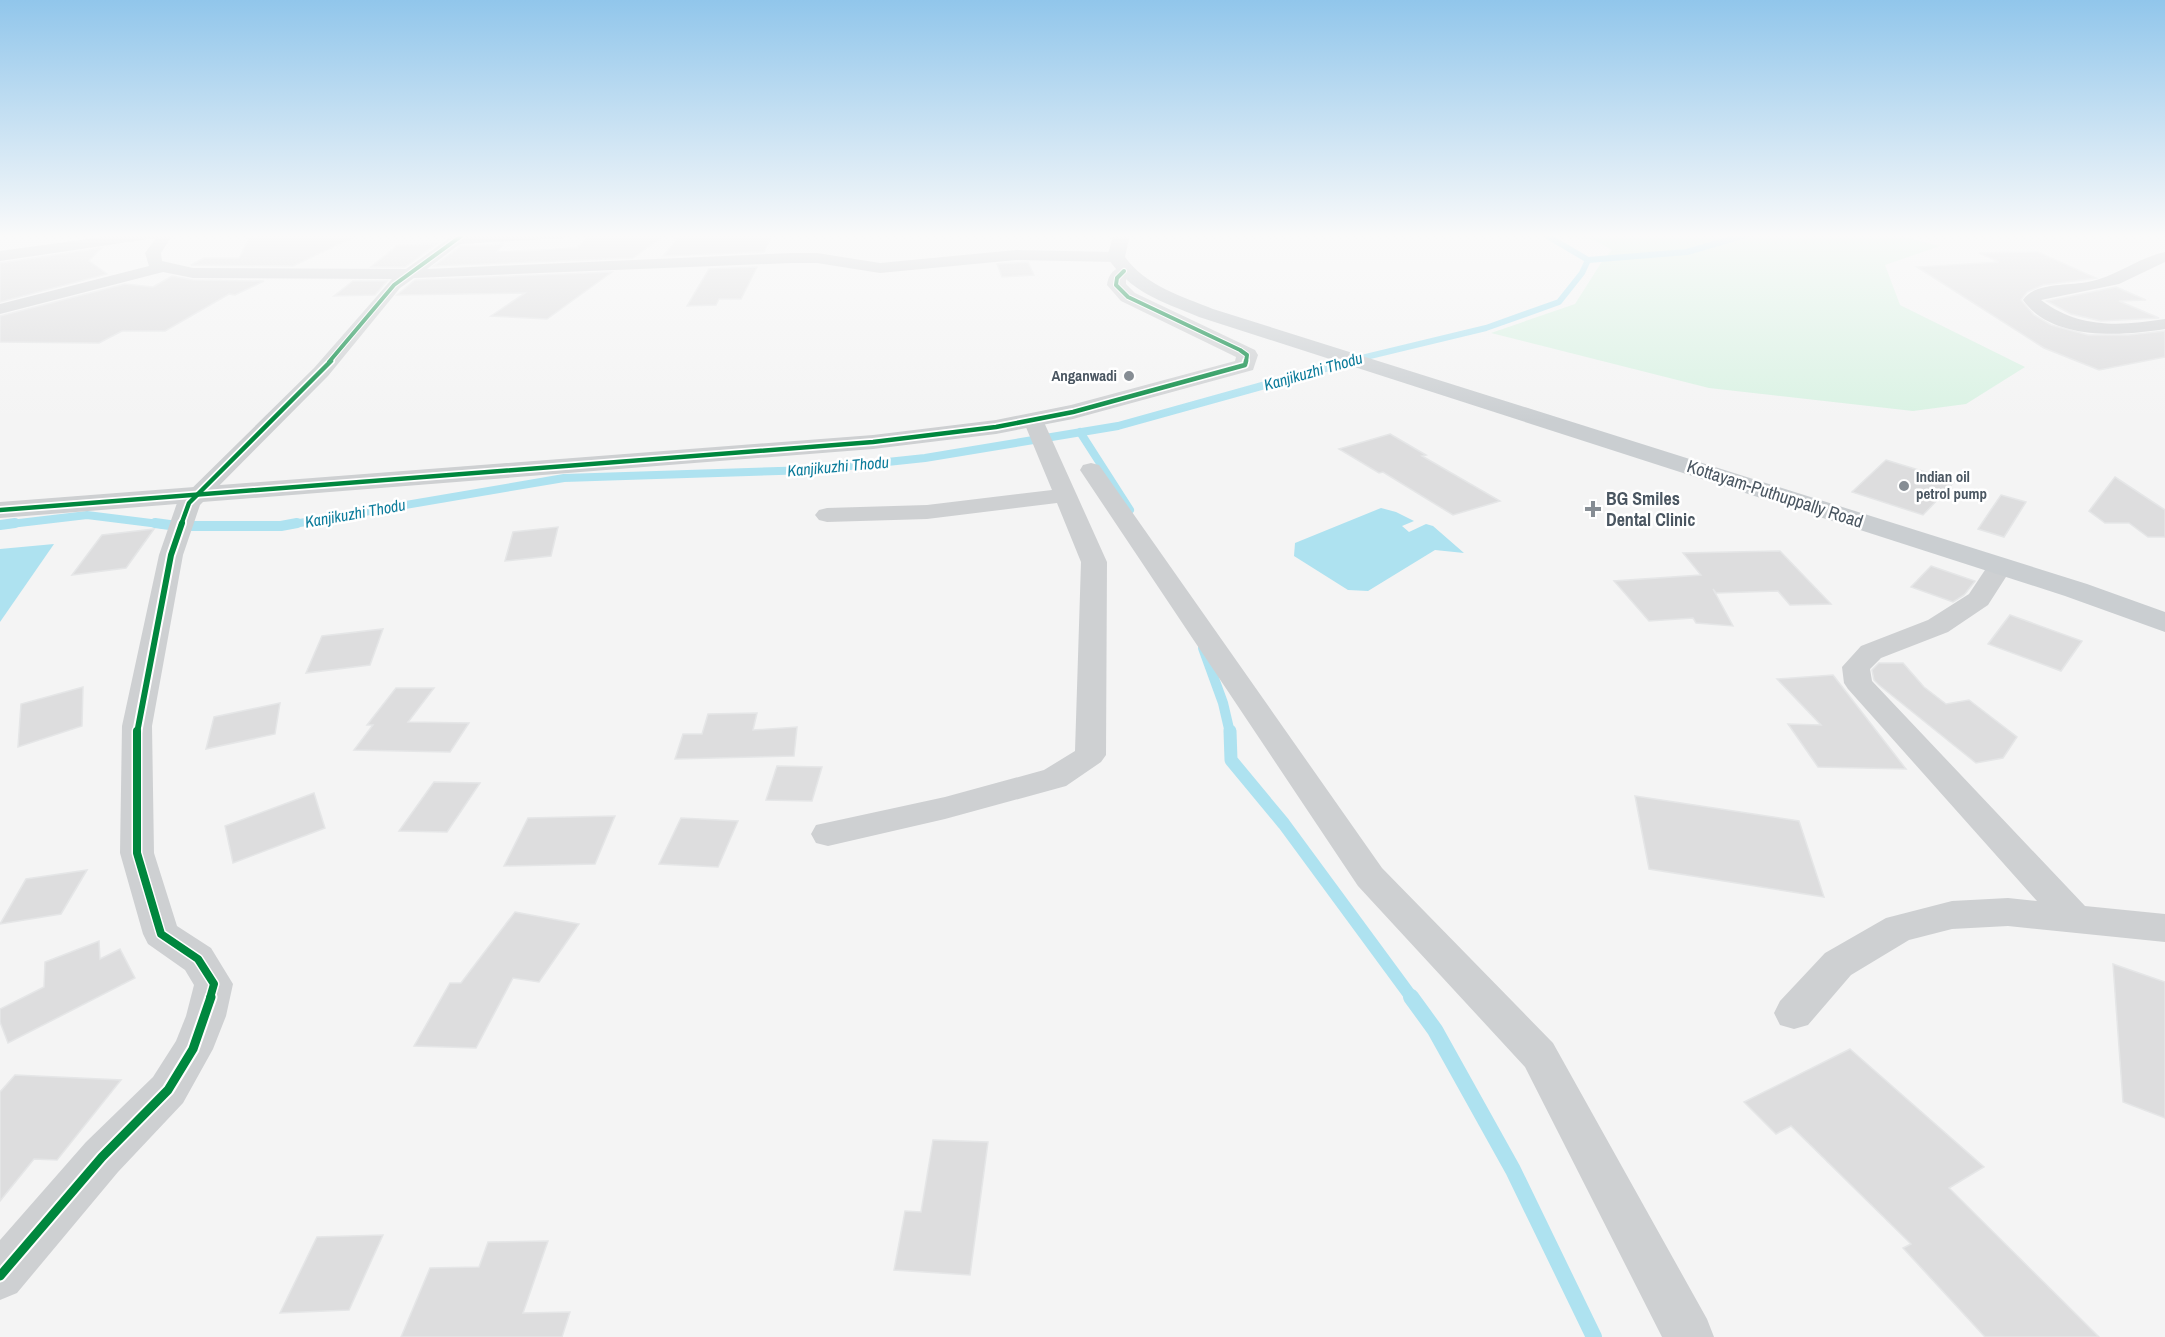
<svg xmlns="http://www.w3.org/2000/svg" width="2165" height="1337" font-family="'Archivo Narrow',sans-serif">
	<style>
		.green { fill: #d9f2e3 }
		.water { fill: #aee2f0 }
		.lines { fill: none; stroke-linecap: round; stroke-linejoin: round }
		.stream-far4 { stroke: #aee2f0; stroke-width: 6 }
		.stream-far3 { stroke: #aee2f0; stroke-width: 8 }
		.stream-far2 { stroke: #aee2f0; stroke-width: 10 }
		.stream-far1 { stroke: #aee2f0; stroke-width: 13 }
		.stream { stroke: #aee2f0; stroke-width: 16 }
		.building { fill: #ddddde; stroke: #e5e6e7; stroke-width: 1.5 }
		.minor { fill: #ced0d2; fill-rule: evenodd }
		.tertiary { fill: #ced0d2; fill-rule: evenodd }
		.primary { fill: #caced1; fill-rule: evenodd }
		.cycleway-far4-casing { stroke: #fff; stroke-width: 6 }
		.cycleway-far3-casing { stroke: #fff; stroke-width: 8 }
		.cycleway-far2-casing { stroke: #fff; stroke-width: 10 }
		.cycleway-far1-casing { stroke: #fff; stroke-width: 11 }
		.cycleway-casing { stroke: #fff; stroke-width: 13 }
		.cycleway-far4 { stroke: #00873e; stroke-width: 4 }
		.cycleway-far3 { stroke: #00873e; stroke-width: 4.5 }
		.cycleway-far2 { stroke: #00873e; stroke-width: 6 }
		.cycleway-far1 { stroke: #00873e; stroke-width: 8 }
		.cycleway { stroke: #00873e; stroke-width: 9 }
		.poi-dot { fill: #868d94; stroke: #fff; stroke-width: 2 }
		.labels { text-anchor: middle; stroke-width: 5; stroke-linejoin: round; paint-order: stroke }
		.far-poi-label { font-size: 15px; font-weight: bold; fill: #4a5661; stroke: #fff; text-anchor: end }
		.far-water-label { font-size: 16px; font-style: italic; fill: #0c7c9b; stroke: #fff }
		.street-label { font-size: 18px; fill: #4a5661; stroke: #fff }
		.poi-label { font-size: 18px; font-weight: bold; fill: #4a5661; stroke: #fff; text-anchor: start }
	</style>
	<rect width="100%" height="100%" fill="#f4f4f4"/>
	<!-- green -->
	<path class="green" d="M1549 234H1892L1940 246 1885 265 1900 305 2025 367 1966 404 1913 411 1709 388 1491 333 1575 304 1601 263 1612 250 1594 240Z"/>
	<!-- water -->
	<g class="water">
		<path d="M1381 508 1396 512 1414 521 1402 526 1409 532 1426 524 1433 526 1464 553 1435 550 1368 591 1348 590 1294 556 1295 543Z"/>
		<path d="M54 544 0 622V549Z"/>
	</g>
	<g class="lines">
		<!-- stream-far4 -->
		<g class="stream-far4">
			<path d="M1588 260 1687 252 1749 234"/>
			<path d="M1345 362 1486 328 1559 302 1582 273 1588 260 1544 234"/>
		</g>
		<!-- stream-far3 -->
		<g class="stream-far3">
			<path d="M1080 432 1130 510"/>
			<path d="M2 525 87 515 167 525"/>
			<path d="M288 525 564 478 812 470 925 458 1118 426 1351 361"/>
		</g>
		<!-- stream-far2 -->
		<g class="stream-far2">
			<path d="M155 523 177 526H281L297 523"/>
			<path d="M0 525 15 523"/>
			<path d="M1203 648 1223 703 1230 733"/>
		</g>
		<!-- stream-far1 -->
		<path class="stream-far1" d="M1230 731 1231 760 1284 824 1412 998"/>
		<!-- stream -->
		<path class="stream" d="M1411 997 1435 1030 1513 1170 1594 1337"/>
	</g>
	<!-- building -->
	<g class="building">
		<path d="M263 234H360L293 266 191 265 204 258H239L251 235Z"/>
		<path d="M590 234H666L633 258 434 266 461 246 503 244 497 252 577 248Z"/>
		<path d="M681 234H730L772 235 764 252 663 256Z"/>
		<path d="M437 244 405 267H371L398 245Z"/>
		<path d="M101 248 89 261 107 274 0 302V263Z"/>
		<path d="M2038 252 2096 278 2043 285 2027 292 2021 300 2034 315 2051 325 2088 335H2129L2165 331V357L2099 370 2044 348 1917 267 1999 262 1979 253Z"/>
		<path d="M1028 262 1034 275 1002 277 997 264Z"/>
		<path d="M757 267 741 299H719L716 305 687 306 709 269Z"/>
		<path d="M612 272 547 319 491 316 525 293 397 295 415 280Z"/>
		<path d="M172 276 193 280 264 281 235 295 229 294 165 331H122L99 343 0 342V316L125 284 153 287Z"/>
		<path d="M353 281H387L375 295 334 296Z"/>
		<path d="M2116 287 2146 300 2119 301 2159 318 2101 321 2071 314 2047 301Z"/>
		<path d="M1390 434 1426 455 1422 456 1500 501 1453 515 1383 472 1379 473 1339 449Z"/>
		<path d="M1886 460 1955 481 1923 515 1852 492Z"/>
		<path d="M2115 477 2165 510V537H2148L2129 523H2105L2089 511Z"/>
		<path d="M2001 495 2026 502 2004 537 1978 529Z"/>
		<path d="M558 527 551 556 505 561 513 532Z"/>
		<path d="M154 529 126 568 72 575 102 535Z"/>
		<path d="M1780 551 1831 604 1790 605 1778 591 1716 593 1713 589 1733 626 1696 623 1693 618 1649 621 1614 581 1701 575 1683 553Z"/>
		<path d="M1931 566 1975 581 1964 595 1953 602 1911 587Z"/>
		<path d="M2010 615 2082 641 2061 671 1988 644Z"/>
		<path d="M383 629 370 665 306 673 322 636Z"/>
		<path d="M1879 663H1903L1924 687 1946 704 1969 700 2017 737 2003 758 1976 763 1879 685 1874 680 1872 670Z"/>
		<path d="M1833 675 1906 769 1818 767 1788 724 1821 725 1777 679Z"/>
		<path d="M83 687 82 726 18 747 21 704Z"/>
		<path d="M396 688H434L408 722 469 723 450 752 354 750 373 725H367Z"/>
		<path d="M280 703 275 734 206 749 214 717Z"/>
		<path d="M757 713 753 730 797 727 794 756 675 759 683 734H702L708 714Z"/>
		<path d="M777 766 822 767 812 801 766 800Z"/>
		<path d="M434 782 480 783 447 832 399 831Z"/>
		<path d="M314 793 325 828 233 863 225 826Z"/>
		<path d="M1635 796 1799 821 1824 897 1649 869Z"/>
		<path d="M615 816 595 864 504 866 528 818Z"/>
		<path d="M681 818 738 821 718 867 659 864Z"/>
		<path d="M87 870 61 914 0 924 26 879Z"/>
		<path d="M515 912 579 924 539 982 513 978 476 1048 414 1046 450 983H461Z"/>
		<path d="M99 941 100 959 120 949 135 978 8 1043 0 1022V1009L44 987 45 962Z"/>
		<path d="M2113 964 2165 982V1118L2123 1102Z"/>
		<path d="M1850 1049 1984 1167 1949 1188 2099 1337H1985L1903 1248 1911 1244 1791 1126 1776 1134 1744 1102Z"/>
		<path d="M15 1075 121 1080 57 1160 34 1159 0 1201V1092Z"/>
		<path d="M933 1140 988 1142 970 1275 894 1270 905 1211 921 1212Z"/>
		<path d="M383 1235 349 1310 280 1313 317 1237Z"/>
		<path d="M548 1241 523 1313 570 1312 562 1337H401L430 1268 479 1267 488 1242Z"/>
	</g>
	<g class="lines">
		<!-- minor -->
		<g class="minor">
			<path d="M124 234H173L161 253 162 261 193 268 406 269 455 234H571L564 238 460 244 427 269 792 253H817L880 263 1016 250 1116 252 1124 257 1116 262 1016 260 880 273 817 263H792L414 278 400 288 328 376 200 505 183 555 152 726 154 853 177 926 211 948 233 984 226 1016 213 1049 183 1103 118 1172 17 1293 0 1300V1240L86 1142 153 1077 176 1041 186 1016 194 985 185 970 148 944 143 934 120 853 122 726 159 555 177 503 314 368 392 279 193 278 163 272 0 314V304L149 266 145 253 156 238 0 261V251Z"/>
			<path d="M2165 252V262L2119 284 2041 300C2079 329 2121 326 2165 319V329C2122 336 2052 341 2023 300 2035 282 2068 286 2088 282 2116 277 2137 258 2165 252Z"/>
			<path d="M1033 414 1040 416 1043 420 1107 562 1106 755 1101 762 1066 786 945 819 828 846 816 843 811 834 816 825 945 797 1044 770 1075 751 1081 562 1057 503 927 519 827 522 819 520 815 515 819 510 827 508 927 505 1052 490 1023 420 1026 416Z"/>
			<path d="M1091 463 1099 465 1382 868 1553 1043 1707 1319 1714 1337H1662L1525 1067 1358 886 1080 470 1083 465Z"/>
			<path d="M2000 558 2009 561 2013 566 1988 605 1948 632 1881 658 1870 669 1872 681 2085 906 2165 914V942L2008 926 1952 929 1909 940 1851 975 1808 1025 1794 1029 1780 1025 1774 1013 1780 1001 1825 953 1886 918 1952 901 2008 898 2037 901 1848 689 1844 683 1842 667 1861 646 1928 620 1969 594 1991 561Z"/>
		</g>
		<!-- tertiary -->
		<path class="tertiary" d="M1124 266 1130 267 1133 271 1126 279V284L1135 293 1255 350 1258 355 1253 370 1073 419 996 434 873 449 0 518V502L873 435 996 420 1071 405 1235 361 1236 357 1232 355 1121 301 1107 285C1108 275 1114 268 1124 266Z"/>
		<!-- primary -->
		<path class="primary" d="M1114 234H1130L1125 257C1146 286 1181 296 1213 309L2087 584 2165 612V632L2065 596 1199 317C1161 301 1131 293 1107 257Z"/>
		<defs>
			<g id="cycleway-far4">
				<path d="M1124 271 1117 278 1116 285 1128 297 1240 350 1247 355 1246 362"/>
				<path d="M329 362 394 285 464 234"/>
			</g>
			<g id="cycleway-far3">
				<path d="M0 510 873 442 996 427 1073 412 1245 365 1246 361"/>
				<path d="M181 525 189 503 331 361"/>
			</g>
			<path id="cycleway-far2" d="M137 733 171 555 182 523"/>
			<path id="cycleway-far1" d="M137 731V853L161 934 198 959 214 984 210 998"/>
			<path id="cycleway" d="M0 1276 102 1157 168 1090 193 1049 211 997"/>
		</defs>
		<!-- cycleway-far4 casing -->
		<use href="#cycleway-far4" class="cycleway-far4-casing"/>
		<!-- cycleway-far3 casing -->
		<use href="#cycleway-far3" class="cycleway-far3-casing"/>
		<!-- cycleway-far2 casing -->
		<use href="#cycleway-far2" class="cycleway-far2-casing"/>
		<!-- cycleway-far1 casing -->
		<use href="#cycleway-far1" class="cycleway-far1-casing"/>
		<!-- cycleway casing -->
		<use href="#cycleway" class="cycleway-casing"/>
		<!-- cycleway-far4 -->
		<use href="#cycleway-far4" class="cycleway-far4"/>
		<!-- cycleway-far3 -->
		<use href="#cycleway-far3" class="cycleway-far3"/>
		<!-- cycleway-far2 -->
		<use href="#cycleway-far2" class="cycleway-far2"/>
		<!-- cycleway-far1 -->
		<use href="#cycleway-far1" class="cycleway-far1"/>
		<!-- cycleway -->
		<use href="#cycleway" class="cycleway"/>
	</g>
	<!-- sky -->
	<linearGradient id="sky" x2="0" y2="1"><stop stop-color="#91c6eb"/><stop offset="0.56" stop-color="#fafafa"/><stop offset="1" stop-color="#fafafa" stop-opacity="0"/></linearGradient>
	<rect width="2165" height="421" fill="url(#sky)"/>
	<!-- markers -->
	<g class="poi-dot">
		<circle cx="1129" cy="376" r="6"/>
		<circle cx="1904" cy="486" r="6"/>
		<path d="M1590 500h6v6h6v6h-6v6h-6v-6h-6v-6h6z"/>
	</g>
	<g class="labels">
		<!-- far-poi labels -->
		<g class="far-poi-label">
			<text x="1117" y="381">Anganwadi</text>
			<text x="1916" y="482" text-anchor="start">Indian oil<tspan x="1916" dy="17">petrol pump</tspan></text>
		</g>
		<!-- far-water labels -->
		<g class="far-water-label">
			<text transform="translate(1313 371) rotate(-16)" y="6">Kanjikuzhi Thodu</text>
			<text transform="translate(838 466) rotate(-5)" y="6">Kanjikuzhi Thodu</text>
			<text transform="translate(355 513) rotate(-10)" y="6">Kanjikuzhi Thodu</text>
		</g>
		<!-- street labels -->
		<g class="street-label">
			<text transform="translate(1775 494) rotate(18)" y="6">Kottayam-Puthuppally Road</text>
		</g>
		<!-- poi labels -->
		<g class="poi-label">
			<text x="1606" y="505">BG Smiles<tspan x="1606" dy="21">Dental Clinic</tspan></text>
		</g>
	</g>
</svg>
